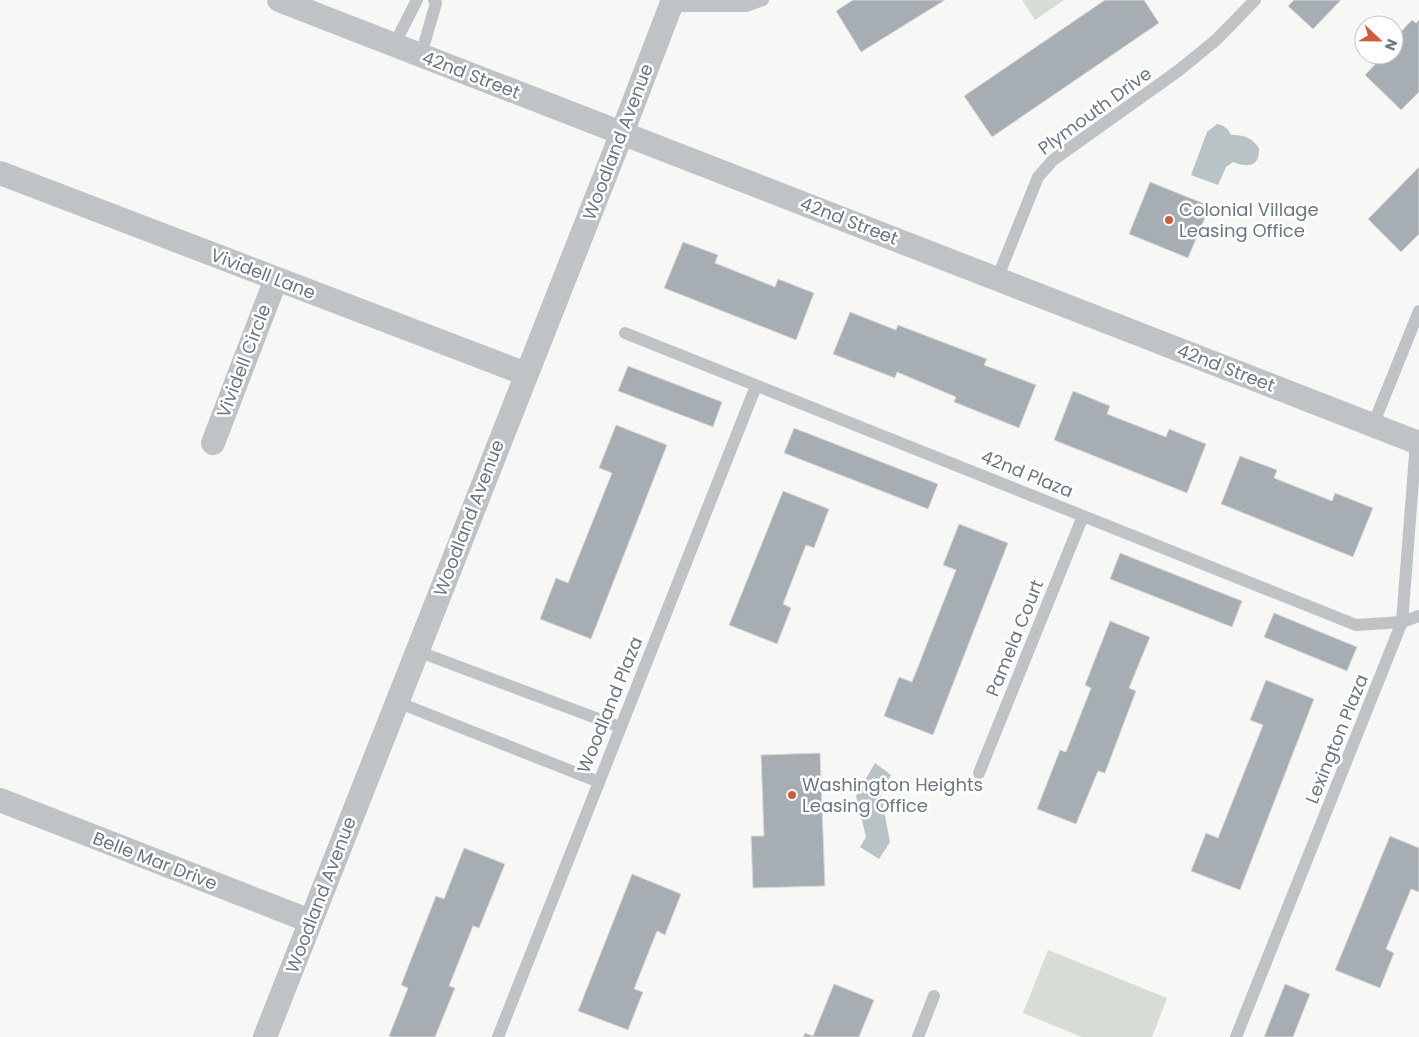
<svg xmlns="http://www.w3.org/2000/svg" width="1419" height="1037" font-family="Poppins,sans-serif">
	<style>
		.green { fill: #d7dcd4 }
		.water { fill: #b8c3c6 }
		.building { fill: #a7aeb3; stroke: #d9d9d7 }
		.lines { fill: none; stroke-linecap: round; stroke-linejoin: round }
		.lane { stroke: #bfc3c6; stroke-width: 12 }
		.street { stroke: #bfc3c6; stroke-width: 24 }
		.poi-dot { fill: #d05a3c; stroke: #fff; stroke-width: 2 }
		.labels { text-anchor: middle; stroke-width: 5; stroke-linejoin: round; paint-order: stroke }
		.street-label { font-size: 18px; fill: #6a7882; stroke: #fff }
		.poi-label { font-size: 18px; fill: #6a7882; stroke: #fff; text-anchor: start }
	</style>
	<rect width="100%" height="100%" fill="#f7f7f5"/>
	<!-- green -->
	<g class="green">
		<path d="M1022 0H1064L1035 20Z"/>
		<path d="M1048 950 1167 998 1152 1037H1082L1023 1013Z"/>
	</g>
	<!-- water -->
	<g class="water">
		<path d="M1217 124C1225 126 1228 128 1231 135 1244 135 1251 137 1259 148 1260 167 1248 168 1233 162L1226 167 1218 185 1191 175 1207 132Z"/>
		<path d="M875 763 891 775 881 795 890 842 879 859 860 847 866 837 856 796Z"/>
	</g>
	<!-- building -->
	<g class="building">
		<path d="M853 0H945L861 52 836 11Z"/>
		<path d="M1105 0H1144L1159 23 992 137 964 96Z"/>
		<path d="M1294 0H1341L1313 29 1288 6Z"/>
		<path d="M1412 20 1416 23 1419 20V92L1401 110 1365 75 1384 55H1394V39Z"/>
		<path d="M1419 167V234L1401 252 1368 219Z"/>
		<path d="M1150 182 1210 206 1188 258 1129 234Z"/>
		<path d="M683 242 718 255 715 263 775 287 778 279 814 293 796 340 664 288Z"/>
		<path d="M850 312 896 330 898 325 987 359 984 365 1036 385 1019 428 954 402 956 397 897 372 895 378 833 354Z"/>
		<path d="M628 366 722 402 713 427 618 391Z"/>
		<path d="M1073 391 1110 406 1107 414 1166 437 1169 429 1206 444 1187 493 1054 440Z"/>
		<path d="M616 425 667 445 591 639 540 619 556 578 568 583 612 473 599 468Z"/>
		<path d="M794 428 938 484 928 509 784 453Z"/>
		<path d="M1240 456 1277 470 1274 478 1332 501 1335 493 1373 508 1353 557 1221 504Z"/>
		<path d="M783 491 829 509 814 548 806 545 783 604 791 608 777 644 729 625Z"/>
		<path d="M959 524 1008 543 933 735 884 716 899 677 912 682 956 570 943 565Z"/>
		<path d="M1120 553 1242 601 1232 627 1110 579Z"/>
		<path d="M1274 613 1357 647 1347 671 1264 637Z"/>
		<path d="M1110 621 1150 637 1129 688 1136 691 1105 773 1098 771 1076 824 1037 809 1060 750 1066 752 1091 688 1085 685Z"/>
		<path d="M1266 680 1314 699 1240 890 1191 871 1206 833 1218 838 1263 725 1250 720Z"/>
		<path d="M820 753 825 886 753 888 751 836H764L761 755Z"/>
		<path d="M1390 836 1419 848V892L1411 889 1386 949 1394 953 1380 988 1335 970Z"/>
		<path d="M464 848 505 864 479 928 473 926 449 986 455 988 435 1037H392L389 1036 408 988 401 985 436 896 444 899Z"/>
		<path d="M632 874 681 894 665 935 657 931 634 989 643 992 628 1030 578 1011Z"/>
		<path d="M834 984 874 1000 859 1037H803L805 1033 813 1036Z"/>
		<path d="M1285 984 1310 994 1293 1037H1264Z"/>
	</g>
	<g class="lines">
		<!-- lane -->
		<g class="lane">
			<path d="M671 6H746L763 0"/>
			<path d="M394 45 417 0"/>
			<path d="M421 55 436 3 434 0"/>
			<path d="M997 279 1038 177 1053 160 1178 71 1216 40 1255 0"/>
			<path d="M625 333 1356 625 1402 622 1419 616"/>
			<path d="M1373 425 1419 311"/>
			<path d="M417 651 620 727"/>
			<path d="M397 702 599 782"/>
			<path d="M979 773 1083 516"/>
			<path d="M498 1037 756 386"/>
			<path d="M918 1037 934 996"/>
			<path d="M1236 1037 1402 622 1416 442"/>
		</g>
		<!-- street -->
		<g class="street">
			<path d="M279 0 1419 443"/>
			<path d="M0 173 526 374"/>
			<path d="M213 443 276 279"/>
			<path d="M0 800 310 921"/>
			<path d="M265 1037 622 133 673 0"/>
		</g>
	</g>
	<!-- markers -->
	<g class="poi-dot">
		<circle cx="1169" cy="220" r="5"/>
		<circle cx="792" cy="795" r="5"/>
	</g>
	<g class="labels">
		<!-- street labels -->
		<g class="street-label">
			<text transform="translate(471 75) rotate(21)" y="6">42nd Street</text>
			<text transform="translate(1095 111) rotate(-36)" y="6">Plymouth Drive</text>
			<text transform="translate(618 142) rotate(-69)" y="6">Woodland Avenue</text>
			<text transform="translate(849 221) rotate(21)" y="6">42nd Street</text>
			<text transform="translate(263 274) rotate(21)" y="6">Vividell Lane</text>
			<text transform="translate(244 361) rotate(-69)" y="6">Vividell Circle</text>
			<text transform="translate(1226 368) rotate(21)" y="6">42nd Street</text>
			<text transform="translate(1027 474) rotate(22)" y="6">42nd Plaza</text>
			<text transform="translate(469 518) rotate(-69)" y="6">Woodland Avenue</text>
			<text transform="translate(1015 638) rotate(-68)" y="6">Pamela Court</text>
			<text transform="translate(610 705) rotate(-68)" y="6">Woodland Plaza</text>
			<text transform="translate(1337 739) rotate(-68)" y="6">Lexington Plaza</text>
			<text transform="translate(155 861) rotate(21)" y="6">Belle Mar Drive</text>
			<text transform="translate(321 895) rotate(-69)" y="6">Woodland Avenue</text>
		</g>
		<!-- poi labels -->
		<g class="poi-label">
			<text x="1179" y="216">Colonial Village<tspan x="1179" dy="21">Leasing Office</tspan></text>
			<text x="802" y="791">Washington Heights<tspan x="802" dy="21">Leasing Office</tspan></text>
		</g>
	</g>
	<!-- north arrow -->
	<g transform="translate(1379 40) rotate(112)"><circle r="24" fill="#ffffff" stroke="#c3c9cd"/>
	<path d="M0-4L9 19L0 12L-9 19Z" fill="#d05a3c"/>
	<text y="-8" font-size="14" font-weight="bold" text-anchor="middle" fill="#6a7882">N</text>
	</g>
</svg>
